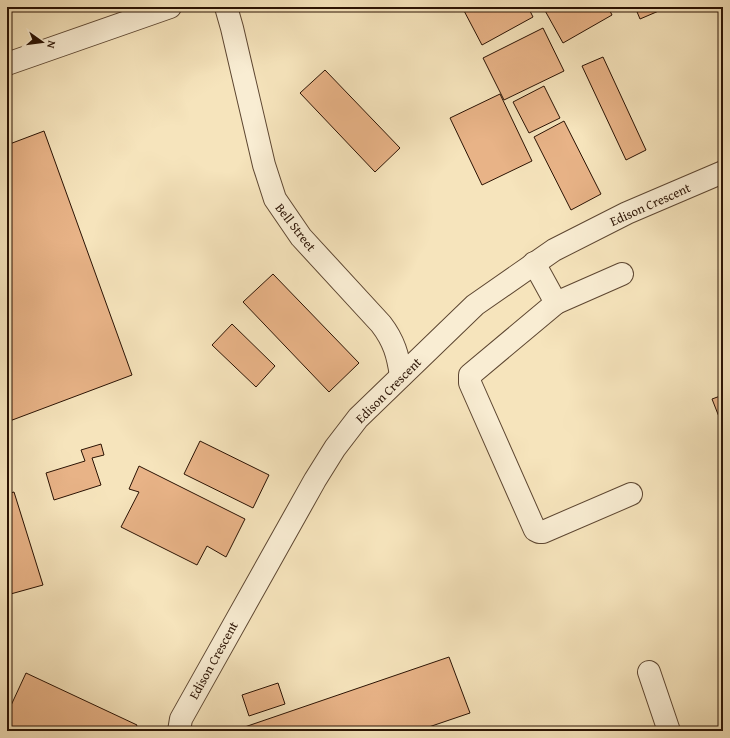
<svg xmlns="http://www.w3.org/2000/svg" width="730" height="738" font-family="'Gentium Book Plus',serif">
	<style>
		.building { fill: #e8b387; stroke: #2a1203 }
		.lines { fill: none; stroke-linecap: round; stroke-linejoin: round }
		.minor-casing { stroke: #5d4631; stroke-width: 24 }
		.minor { stroke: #f9edd3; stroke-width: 22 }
		.labels { text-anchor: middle; stroke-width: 3.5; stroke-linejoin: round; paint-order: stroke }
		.street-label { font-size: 13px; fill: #2a1203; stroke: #f9edd3 }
	</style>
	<rect width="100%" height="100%" fill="#f6e4bc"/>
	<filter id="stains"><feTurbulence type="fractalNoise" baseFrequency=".005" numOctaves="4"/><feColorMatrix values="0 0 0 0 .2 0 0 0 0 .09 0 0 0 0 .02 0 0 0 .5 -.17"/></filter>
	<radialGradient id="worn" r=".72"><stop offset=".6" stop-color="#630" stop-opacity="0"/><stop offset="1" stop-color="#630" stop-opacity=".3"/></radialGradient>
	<!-- building -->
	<g class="building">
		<path d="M462 7H528L533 17 482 45Z"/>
		<path d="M543 7H608L612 15 563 43Z"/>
		<path d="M635 7H668L640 19Z"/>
		<path d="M543 28 564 71 504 100 483 58Z"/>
		<path d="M603 57 646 150 626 160 582 66Z"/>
		<path d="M325 70 400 148 375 172 300 93Z"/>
		<path d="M544 86 560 118 529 133 513 102Z"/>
		<path d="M500 94 532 161 482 185 450 118Z"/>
		<path d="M564 121 601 194 571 210 534 137Z"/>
		<path d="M44 131 132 375 7 422V145Z"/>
		<path d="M273 274 359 363 329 392 243 302Z"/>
		<path d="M232 324 275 366 256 387 212 345Z"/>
		<path d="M723 395V427L712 399Z"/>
		<path d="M200 441 269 475 253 508 184 474Z"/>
		<path d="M101 444 104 455 92 458 101 485 54 500 46 473 85 461 81 450Z"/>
		<path d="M139 466 245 519 226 557 207 546 197 565 121 527 139 492 129 489Z"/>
		<path d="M14 492 43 585 7 595V494Z"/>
		<path d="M449 657 470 713 417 731H233Z"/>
		<path d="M26 673 137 725 134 731H7V714Z"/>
		<path d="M278 683 285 704 249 716 242 695Z"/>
	</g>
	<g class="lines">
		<defs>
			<g id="minor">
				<path d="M226 7 232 28 264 165 275 199 301 237 381 324C394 341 398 355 401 376"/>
				<path d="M7 64 170 7"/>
				<path d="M534 263 556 303 470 375V383L535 530 539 532H543L631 494"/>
				<path d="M556 303 622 274"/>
				<path d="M649 672 669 731"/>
				<path d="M179 731 181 719 315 480 335 448 358 418 475 305 554 250 627 213 723 172"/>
			</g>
		</defs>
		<!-- minor casing -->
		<use href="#minor" class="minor-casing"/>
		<!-- minor -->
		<use href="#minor" class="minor"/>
	</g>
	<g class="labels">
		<!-- street labels -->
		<g class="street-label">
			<text transform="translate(650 204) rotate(-24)" y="5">Edison Crescent</text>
			<text transform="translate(296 227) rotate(52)" y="5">Bell Street</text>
			<text transform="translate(388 390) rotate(-45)" y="5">Edison Crescent</text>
			<text transform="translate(213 660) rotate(-61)" y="5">Edison Crescent</text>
		</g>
	</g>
	<!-- margin -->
	<rect width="730" height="738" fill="none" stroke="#f6e4bc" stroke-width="24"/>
	<rect x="8" y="8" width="714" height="722" fill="none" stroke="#2a1203" stroke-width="2"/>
	<rect x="12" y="12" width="706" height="714" fill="none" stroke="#2a1203"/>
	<!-- north arrow -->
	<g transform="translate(42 42) rotate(104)" stroke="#f9edd3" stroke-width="3" paint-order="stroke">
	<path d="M0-3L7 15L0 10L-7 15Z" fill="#2a1203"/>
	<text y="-6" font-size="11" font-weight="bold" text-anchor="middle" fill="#2a1203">N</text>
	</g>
	<rect width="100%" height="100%" filter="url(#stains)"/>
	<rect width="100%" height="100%" fill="url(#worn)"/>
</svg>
